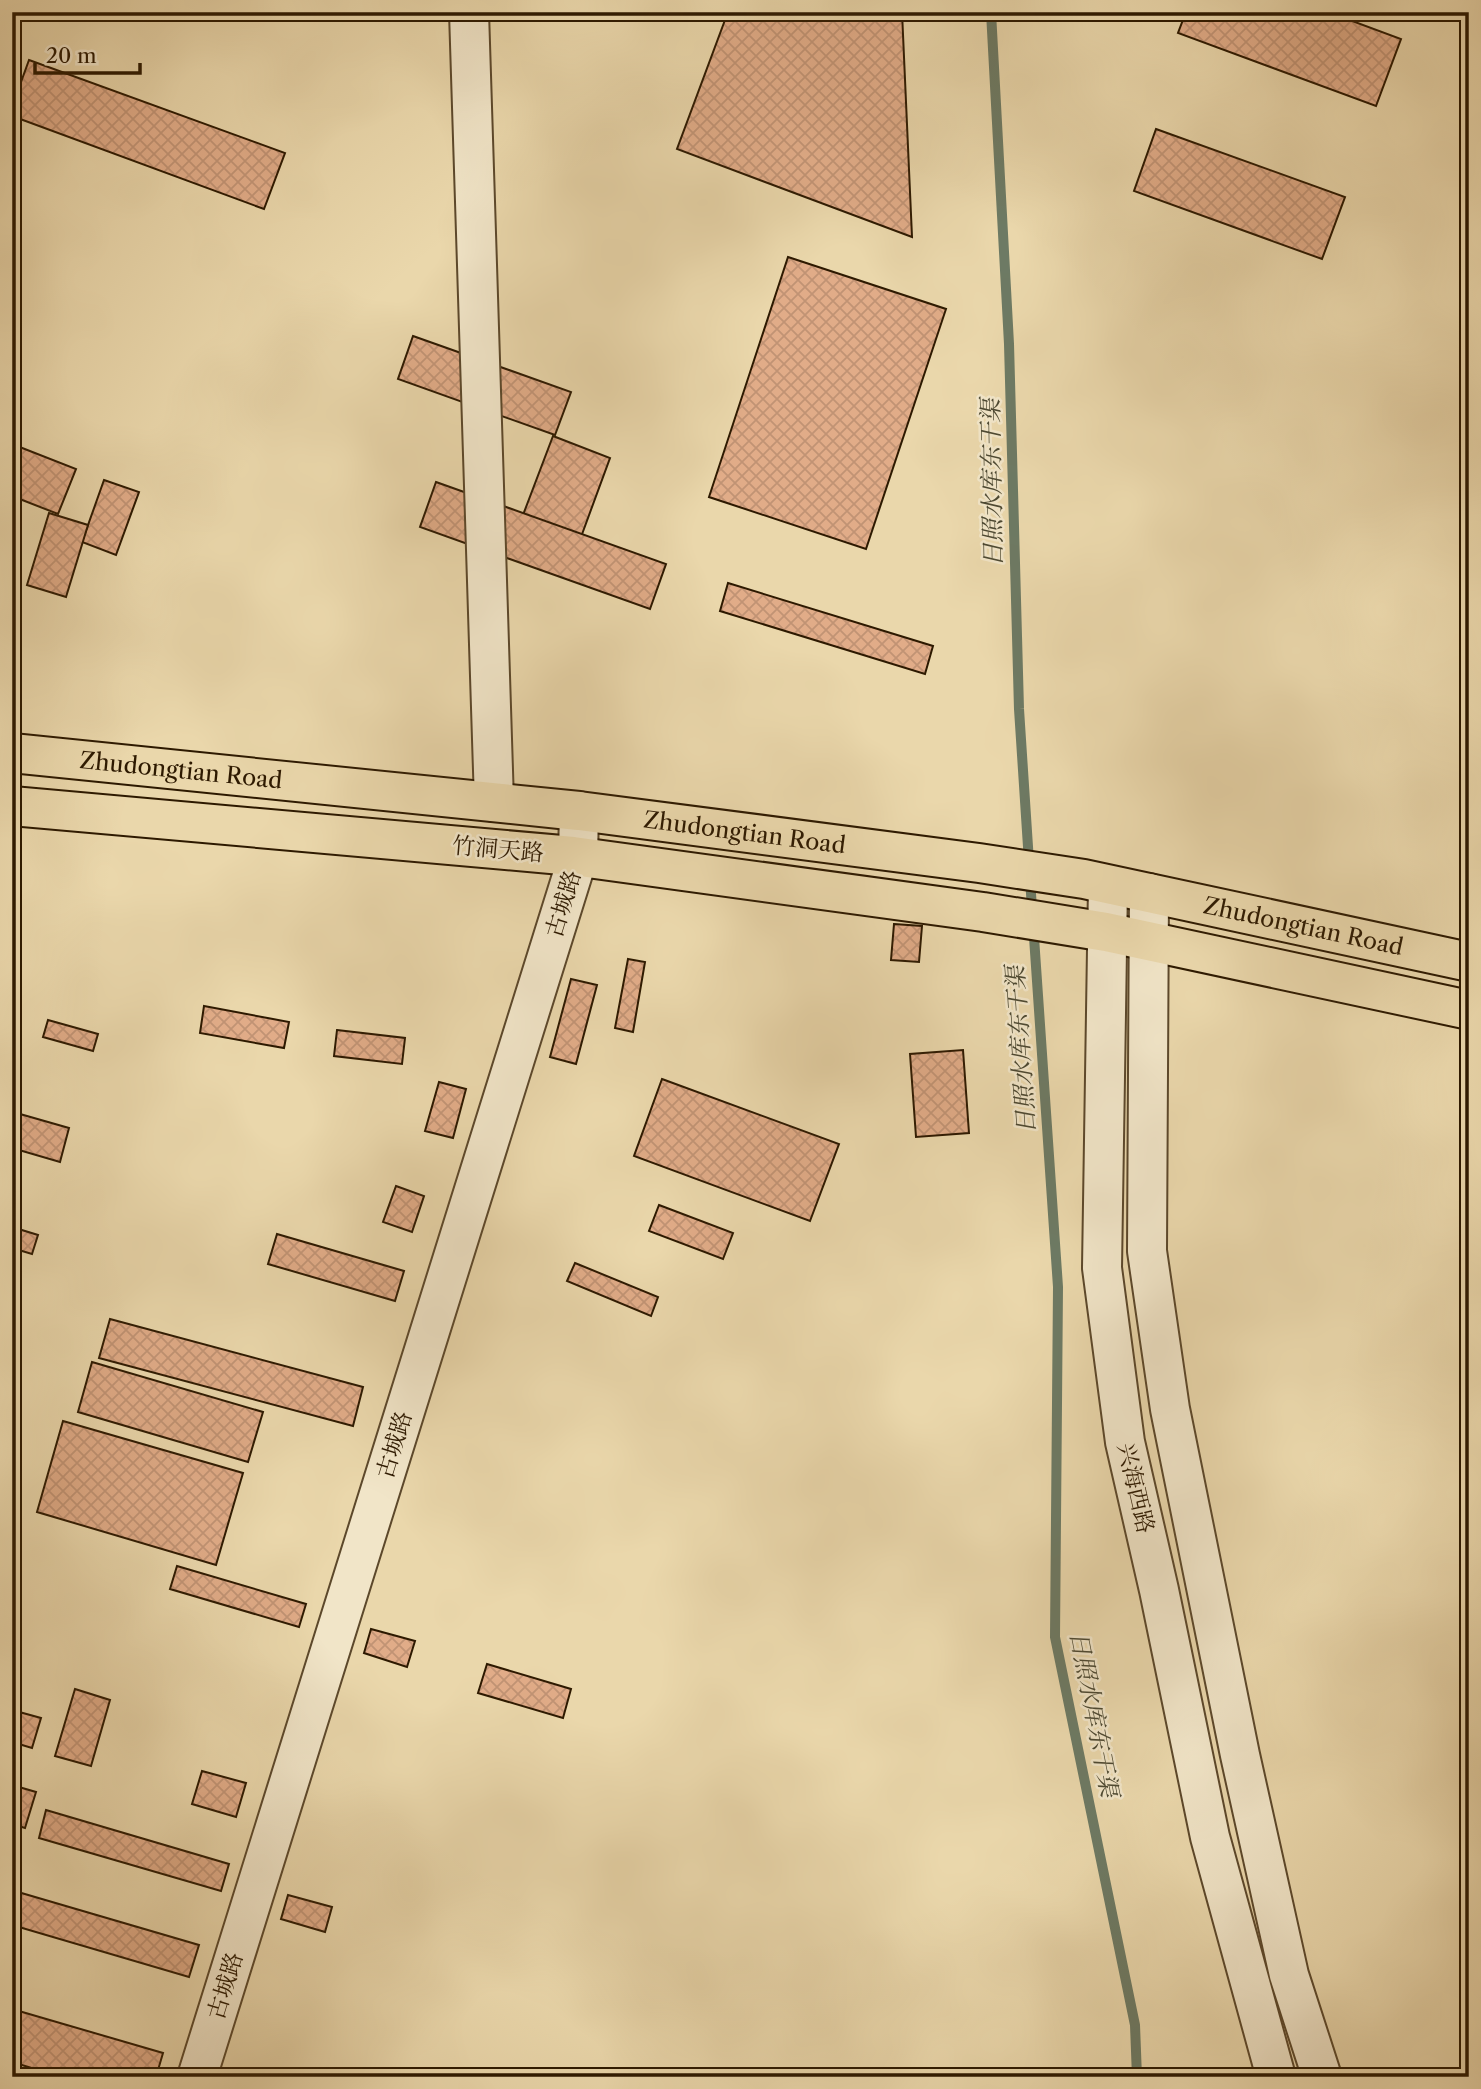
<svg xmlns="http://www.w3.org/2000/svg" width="1481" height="2089" font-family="'Libre Caslon Text','Noto Serif SC',serif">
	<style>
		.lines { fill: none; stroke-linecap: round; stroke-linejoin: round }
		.stream { stroke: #6d7a64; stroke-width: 10 }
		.building { fill: url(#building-cross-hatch); stroke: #2d1900; stroke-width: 2 }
		.minor-casing { stroke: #5c482b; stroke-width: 42 }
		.major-casing { stroke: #2d1900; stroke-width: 42 }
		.minor { stroke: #f1e5c8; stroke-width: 38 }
		.major { stroke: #ead7ab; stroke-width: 38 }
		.labels { text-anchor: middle; stroke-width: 5; stroke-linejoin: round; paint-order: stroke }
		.street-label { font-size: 23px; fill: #2d1900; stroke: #f1e5c8 }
		.water-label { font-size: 24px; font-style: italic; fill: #4d4932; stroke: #f1e5c8 }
	</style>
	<defs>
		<pattern id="building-cross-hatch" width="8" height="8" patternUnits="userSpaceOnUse" patternTransform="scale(1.75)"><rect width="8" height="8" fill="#e1ac88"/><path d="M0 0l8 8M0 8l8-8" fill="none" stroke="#c19374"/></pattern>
	</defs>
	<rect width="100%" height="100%" fill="#ead7ab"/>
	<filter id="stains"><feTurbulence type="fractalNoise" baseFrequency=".00286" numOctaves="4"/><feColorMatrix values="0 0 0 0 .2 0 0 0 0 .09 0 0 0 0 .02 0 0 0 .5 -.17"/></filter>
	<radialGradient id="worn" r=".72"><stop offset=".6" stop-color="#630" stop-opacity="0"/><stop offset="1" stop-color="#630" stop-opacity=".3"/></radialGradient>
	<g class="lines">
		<!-- stream -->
		<g class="stream">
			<path d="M991 12 1009 344 1019 709 1029 862"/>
			<path d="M1030 879 1058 1287 1055 1637 1135 2025 1137 2077"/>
		</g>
	</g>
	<!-- building -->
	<g class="building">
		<path d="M728 12H902L912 237 677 149Z"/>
		<path d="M1186 12H1328L1401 39 1376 106 1178 33Z"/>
		<path d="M29 60 285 153 264 209 12 116V107Z"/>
		<path d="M1156 129 1345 197 1322 259 1134 191Z"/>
		<path d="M788 257 946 309 866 549 709 497Z"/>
		<path d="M413 336 571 392 555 435 398 379Z"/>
		<path d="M553 436 610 458 581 537 523 515Z"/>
		<path d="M12 444 76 469 58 514 12 496Z"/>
		<path d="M104 480 139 492 116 555 82 542Z"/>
		<path d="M436 482 666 564 650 609 420 527Z"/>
		<path d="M49 513 88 525 66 597 27 585Z"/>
		<path d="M728 583 933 646 925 674 720 611Z"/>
		<path d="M894 924 922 926 919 962 891 960Z"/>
		<path d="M628 959 645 962 633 1032 615 1028Z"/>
		<path d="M571 979 597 985 576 1064 550 1057Z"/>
		<path d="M204 1006 289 1022 284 1048 200 1033Z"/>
		<path d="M48 1020 98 1034 93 1051 43 1037Z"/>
		<path d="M337 1030 405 1038 402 1064 334 1056Z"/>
		<path d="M963 1050 969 1133 916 1137 910 1054Z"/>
		<path d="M662 1079 839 1144 810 1221 634 1156Z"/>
		<path d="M439 1082 466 1089 453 1138 425 1131Z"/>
		<path d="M13 1112 69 1128 60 1162 12 1148Z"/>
		<path d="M396 1186 424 1196 412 1232 383 1222Z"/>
		<path d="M659 1205 733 1233 723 1259 649 1231Z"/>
		<path d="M12 1227 38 1235 32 1254 12 1248Z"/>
		<path d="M277 1234 404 1271 395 1301 268 1264Z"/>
		<path d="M575 1263 658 1297 651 1316 567 1281Z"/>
		<path d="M110 1319 363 1387 353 1426 99 1358Z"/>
		<path d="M92 1362 263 1412 248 1462 78 1412Z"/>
		<path d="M63 1421 243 1473 216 1565 37 1512Z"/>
		<path d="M177 1566 306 1604 299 1627 170 1589Z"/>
		<path d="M371 1629 415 1641 407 1667 364 1653Z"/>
		<path d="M487 1664 571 1689 563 1718 478 1693Z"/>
		<path d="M75 1689 110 1700 91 1766 55 1756Z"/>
		<path d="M12 1710 41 1718 32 1748 12 1742Z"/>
		<path d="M202 1771 246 1783 236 1817 192 1804Z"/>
		<path d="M12 1785 36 1792 25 1828 12 1824Z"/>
		<path d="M46 1810 229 1864 221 1891 39 1838Z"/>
		<path d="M18 1892 199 1945 189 1977 12 1925V1912Z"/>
		<path d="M288 1895 332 1907 325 1932 281 1919Z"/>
		<path d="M12 2009 163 2053 156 2077H61L12 2062Z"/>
	</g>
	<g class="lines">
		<defs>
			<g id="minor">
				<path d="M469 12 494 802"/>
				<path d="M1108 885 1102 1268 1125 1442 1159 1590 1210 1837 1276 2077"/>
				<path d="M1149 893 1147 1251 1170 1409 1240 1755 1289 1975 1322 2077"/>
				<path d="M197 2077 578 857 579 811"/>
			</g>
			<g id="major">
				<path id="s1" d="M12 753 579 811 979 863 1084 879 1469 962"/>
				<path d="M12 806 573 856 983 912 1106 932 1469 1010"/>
			</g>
		</defs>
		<!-- minor casing -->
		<use href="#minor" class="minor-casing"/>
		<!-- major casing -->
		<use href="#major" class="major-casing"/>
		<!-- minor -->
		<use href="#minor" class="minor"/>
		<!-- major -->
		<use href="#major" class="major"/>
	</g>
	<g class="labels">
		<!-- street labels -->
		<g class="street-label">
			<text dy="8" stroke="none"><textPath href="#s1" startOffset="170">Zhudongtian Road</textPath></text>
			<text dy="8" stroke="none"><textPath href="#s1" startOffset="737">Zhudongtian Road</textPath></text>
			<text transform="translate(498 849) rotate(5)" y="8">竹洞天路</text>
			<text transform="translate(563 904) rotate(-73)" y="8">古城路</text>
			<text dy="8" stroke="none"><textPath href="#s1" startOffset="1304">Zhudongtian Road</textPath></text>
			<text transform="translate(394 1445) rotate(-73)" y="8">古城路</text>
			<text transform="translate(1136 1488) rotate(77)" y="8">兴海西路</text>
			<text transform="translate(225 1986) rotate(-73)" y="8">古城路</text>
		</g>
		<!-- water labels -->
		<g class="water-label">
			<text transform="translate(992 483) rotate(-91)" y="8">日照水库东干渠</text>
			<text transform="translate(1021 1050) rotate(-94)" y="8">日照水库东干渠</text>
			<text transform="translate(1094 1714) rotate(79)" y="8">日照水库东干渠</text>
		</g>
	</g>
	<!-- margin -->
	<rect width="1481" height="2089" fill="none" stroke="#ead7ab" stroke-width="42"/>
	<rect x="14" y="14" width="1453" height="2061" fill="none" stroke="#2d1900" stroke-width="3.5"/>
	<rect x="21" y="21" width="1439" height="2047" fill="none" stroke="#2d1900" stroke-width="2"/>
	<!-- scale -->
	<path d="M35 63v10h105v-10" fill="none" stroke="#2d1900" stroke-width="3.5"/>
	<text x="46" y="63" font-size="21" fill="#2d1900" stroke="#f1e5c8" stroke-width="5" paint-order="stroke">20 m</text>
	<rect width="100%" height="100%" filter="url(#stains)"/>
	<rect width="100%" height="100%" fill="url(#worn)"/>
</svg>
